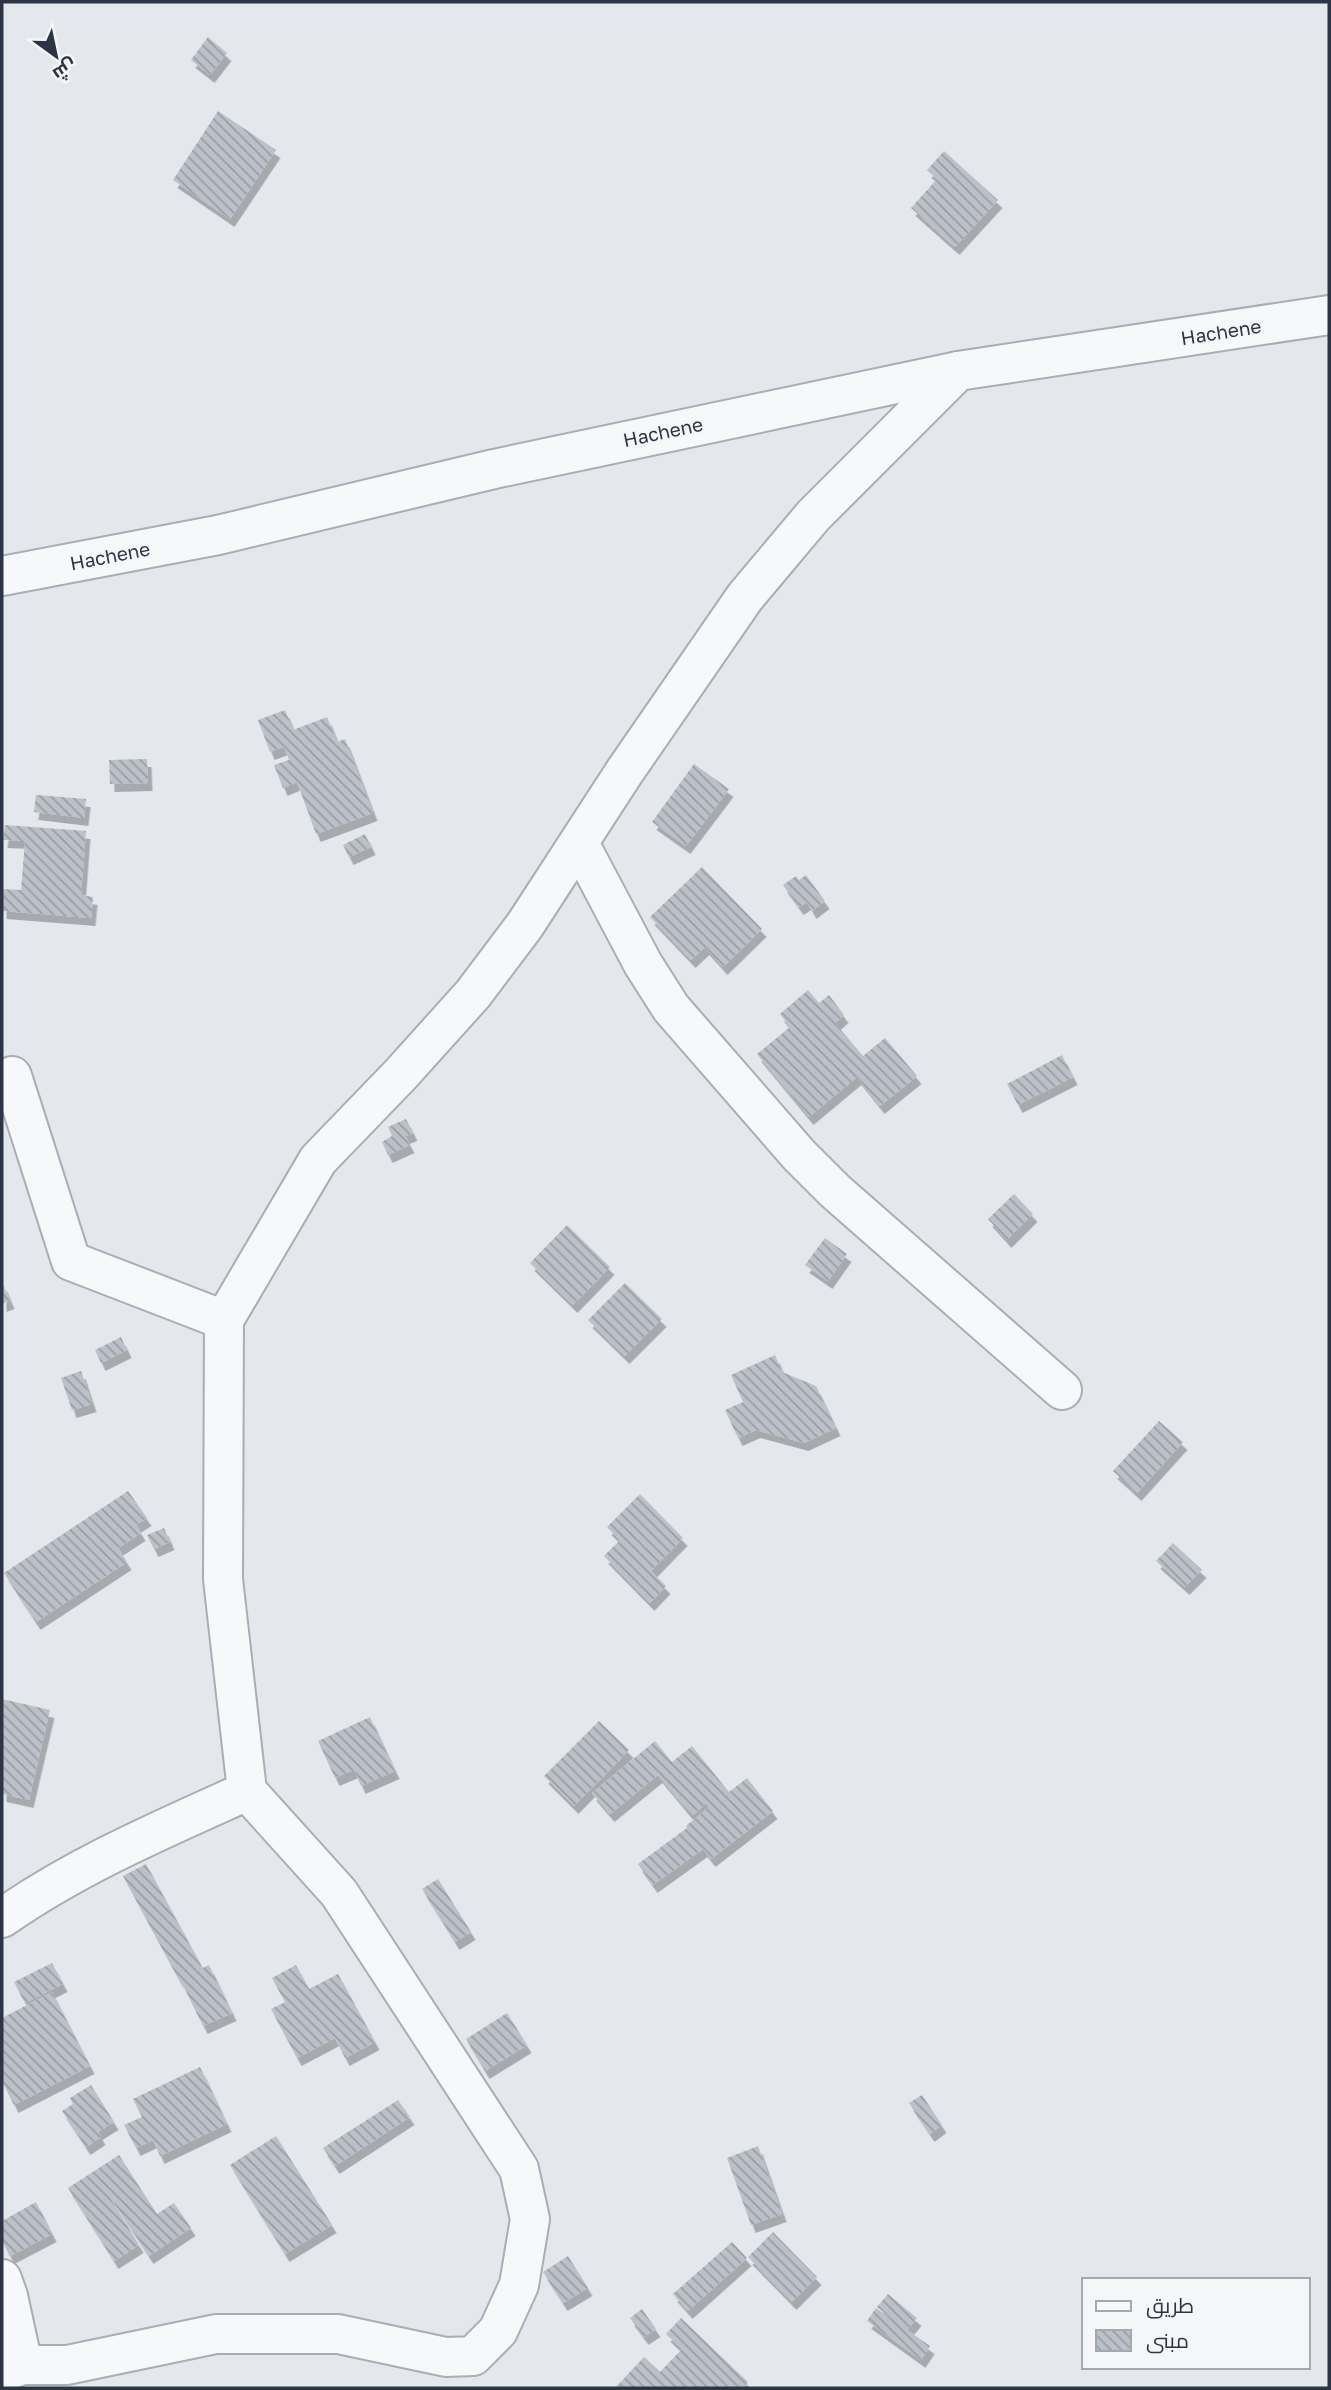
<svg xmlns="http://www.w3.org/2000/svg" width="1331" height="2390" font-family="'Golos Text',Cairo,sans-serif">
	<style>
		.building { fill: url(#building-back-hatch); filter: url(#shadow) }
		.lines { fill: none; stroke-linecap: round; stroke-linejoin: round }
		.minor-casing { stroke: #a9aeb5; stroke-width: 42 }
		.tertiary-casing { stroke: #a9aeb5; stroke-width: 42 }
		.minor { stroke: #f7f8fa; stroke-width: 38 }
		.tertiary { stroke: #f7f8fa; stroke-width: 38 }
		.labels { text-anchor: middle; stroke-width: 5; stroke-linejoin: round; paint-order: stroke }
		.street-label { font-size: 19px; fill: #2d3443; stroke: #f4f6f8 }
	</style>
	<defs>
		<pattern id="building-back-hatch" width="6" height="6" patternUnits="userSpaceOnUse" patternTransform="scale(1.75)"><rect width="6" height="6" fill="#bcc0c8"/><path d="M-1 5l2 2M0 0l6 6M5-1l2 2" fill="none" stroke="#999da4"/></pattern>
		<filter id="shadow"><feDropShadow dx="4.5" dy="8" stdDeviation="0" flood-color="#0004"/></filter>
	</defs>
	<rect width="100%" height="100%" fill="#e4e7eb"/>
	<!-- building -->
	<g class="building">
		<path d="M208 37 227 53 210 75 191 60Z"/>
		<path d="M218 111 276 150 230 219 173 180Z"/>
		<path d="M944 151 998 200 955 247 911 208 937 179 927 170Z"/>
		<path d="M285 710 293 730 327 717 337 742 345 739 373 813 316 834 297 782 283 788 274 765 289 760 284 747 270 752 258 720Z"/>
		<path d="M147 759 148 783 110 784 109 760Z"/>
		<path d="M694 764 729 789 686 846 652 822Z"/>
		<path d="M36 795 86 799 84 818 34 812Z"/>
		<path d="M5 825 86 831 81 895 93 897 91 918 2 911V889L21 890 25 841 3 840Z"/>
		<path d="M365 834 371 847 349 857 343 845Z"/>
		<path d="M702 867 762 929 723 967 705 947 691 960 650 917Z"/>
		<path d="M806 875 825 901 812 911 807 902 799 907 783 885 796 876 799 880Z"/>
		<path d="M808 990 819 1003 829 995 844 1015 835 1023 863 1056 885 1038 917 1076 880 1106 857 1077 809 1117 757 1054 790 1027 780 1014Z"/>
		<path d="M1062 1055 1073 1077 1018 1105 1007 1084Z"/>
		<path d="M406 1119 413 1133 405 1136 410 1145 388 1155 382 1142 392 1136 388 1127Z"/>
		<path d="M1014 1194 1033 1214 1007 1240 988 1219Z"/>
		<path d="M567 1225 610 1267 573 1305 530 1263Z"/>
		<path d="M825 1238 847 1254 828 1281 805 1265Z"/>
		<path d="M2 1282 10 1301 2 1304Z"/>
		<path d="M625 1283 662 1319 625 1356 588 1320Z"/>
		<path d="M121 1337 127 1350 101 1363 95 1350Z"/>
		<path d="M775 1355 782 1372 816 1386 836 1428 804 1443 756 1430 738 1438 725 1410 743 1402 731 1375Z"/>
		<path d="M81 1371 92 1404 72 1410 61 1378Z"/>
		<path d="M1159 1421 1183 1442 1137 1493 1113 1471Z"/>
		<path d="M128 1491 147 1518 136 1525 141 1533 118 1548 127 1562 36 1622 4 1573Z"/>
		<path d="M640 1494 683 1538 651 1571 666 1586 650 1603 604 1556 620 1540 607 1527Z"/>
		<path d="M164 1528 170 1542 154 1549 147 1535Z"/>
		<path d="M1173 1543 1202 1570 1185 1587 1156 1561Z"/>
		<path d="M2 1699 50 1710 29 1800 2 1794Z"/>
		<path d="M370 1717 395 1771 361 1786 354 1770 335 1778 318 1741Z"/>
		<path d="M599 1721 629 1750 574 1806 544 1776Z"/>
		<path d="M655 1741 672 1762 692 1746 729 1792 747 1778 773 1811 711 1859 703 1849 653 1885 638 1864 687 1828 686 1826 709 1807 706 1803 692 1816 658 1775 610 1814 592 1793Z"/>
		<path d="M146 1864 202 1967 179 1980 123 1876Z"/>
		<path d="M438 1879 471 1932 455 1942 422 1889Z"/>
		<path d="M52 1963 63 1984 25 2003 14 1982Z"/>
		<path d="M209 1965 232 2013 203 2026 180 1979Z"/>
		<path d="M296 1965 309 1989 338 1974 375 2042 345 2058 335 2038 297 2058 271 2009 285 2002 272 1978Z"/>
		<path d="M52 1992 90 2066 14 2105 2 2081V2018Z"/>
		<path d="M507 2013 527 2045 485 2071 466 2039Z"/>
		<path d="M200 2067 227 2124 160 2156 153 2140 136 2148 124 2125 142 2117 133 2099Z"/>
		<path d="M91 2085 114 2122 98 2132 101 2137 86 2147 62 2111 73 2104 70 2098Z"/>
		<path d="M922 2095 942 2125 930 2134 909 2103Z"/>
		<path d="M398 2100 410 2117 335 2166 323 2148Z"/>
		<path d="M276 2136 332 2225 285 2254 230 2165Z"/>
		<path d="M758 2146 782 2214 751 2225 727 2158Z"/>
		<path d="M119 2155 157 2214 174 2203 191 2228 149 2256 101 2183 139 2245 114 2261 68 2188Z"/>
		<path d="M36 2202 52 2234 10 2256 2 2241V2221Z"/>
		<path d="M773 2232 817 2277 792 2302 748 2257Z"/>
		<path d="M732 2242 747 2258 688 2311 673 2294Z"/>
		<path d="M568 2256 588 2288 563 2303 543 2272Z"/>
		<path d="M888 2294 917 2318 907 2330 930 2346 921 2360 867 2321 876 2308 894 2320 877 2307Z"/>
		<path d="M642 2309 656 2329 644 2337 630 2318Z"/>
		<path d="M681 2318 748 2382 743 2388H617L616 2387 644 2357 660 2372 682 2349 666 2334Z"/>
	</g>
	<g class="lines">
		<defs>
			<g id="minor">
				<path d="M579 843 643 964 671 1008 799 1155 835 1191 1062 1390"/>
				<path d="M12 1076 71 1261 224 1320"/>
				<path d="M2 1918C78 1865 163 1829 247 1791"/>
				<path d="M2 2279 8 2296 23 2365"/>
				<path d="M2 2372 23 2365H67L216 2334H338L446 2357 473 2356 498 2331 519 2285 530 2219 519 2169 339 1893 247 1791 223 1579 224 1320 318 1160 401 1074 473 994 525 925 625 771 745 597 813 516 958 371"/>
			</g>
			<path id="tertiary" d="M2 576 218 535 494 469 958 371 1329 315"/>
		</defs>
		<!-- minor casing -->
		<use href="#minor" class="minor-casing"/>
		<!-- tertiary casing -->
		<use href="#tertiary" class="tertiary-casing"/>
		<!-- minor -->
		<use href="#minor" class="minor"/>
		<!-- tertiary -->
		<use href="#tertiary" class="tertiary"/>
	</g>
	<g class="labels">
		<!-- street labels -->
		<g class="street-label">
			<text transform="translate(1221 332) rotate(-9)" y="7">Hachene</text>
			<text transform="translate(663 432) rotate(-12)" y="7">Hachene</text>
			<text transform="translate(110 556) rotate(-11)" y="7">Hachene</text>
		</g>
	</g>
	<!-- border -->
	<rect width="1331" height="2390" fill="none" stroke="#2d3443" stroke-width="7"/>
	<!-- legend -->
	<rect x="1082" y="2278" width="228" height="91" fill="#f4f6f8" stroke="#a4a8b0" stroke-width="2"/>
	<rect x="1096" y="2301" width="35" height="10" fill="#f7f8fa" stroke="#a4a8b0" stroke-width="2"/>
	<text x="1146" y="2313" font-size="21" fill="#2d3443">طريق</text>
	<rect x="1096" y="2330" width="35" height="21" fill="url(#building-back-hatch)" stroke="#a4a8b0" stroke-width="2"/>
	<text x="1146" y="2348" font-size="21" fill="#2d3443">مبنى</text>
	<!-- north arrow -->
	<g transform="translate(56 56) rotate(147)" stroke="#f4f6f8" stroke-width="5" paint-order="stroke">
	<path d="M0-5L12 26L0 18L-12 26Z" fill="#2d3443"/>
	<text y="-10" font-size="19" font-weight="bold" text-anchor="middle" fill="#2d3443">ش</text>
	</g>
</svg>
